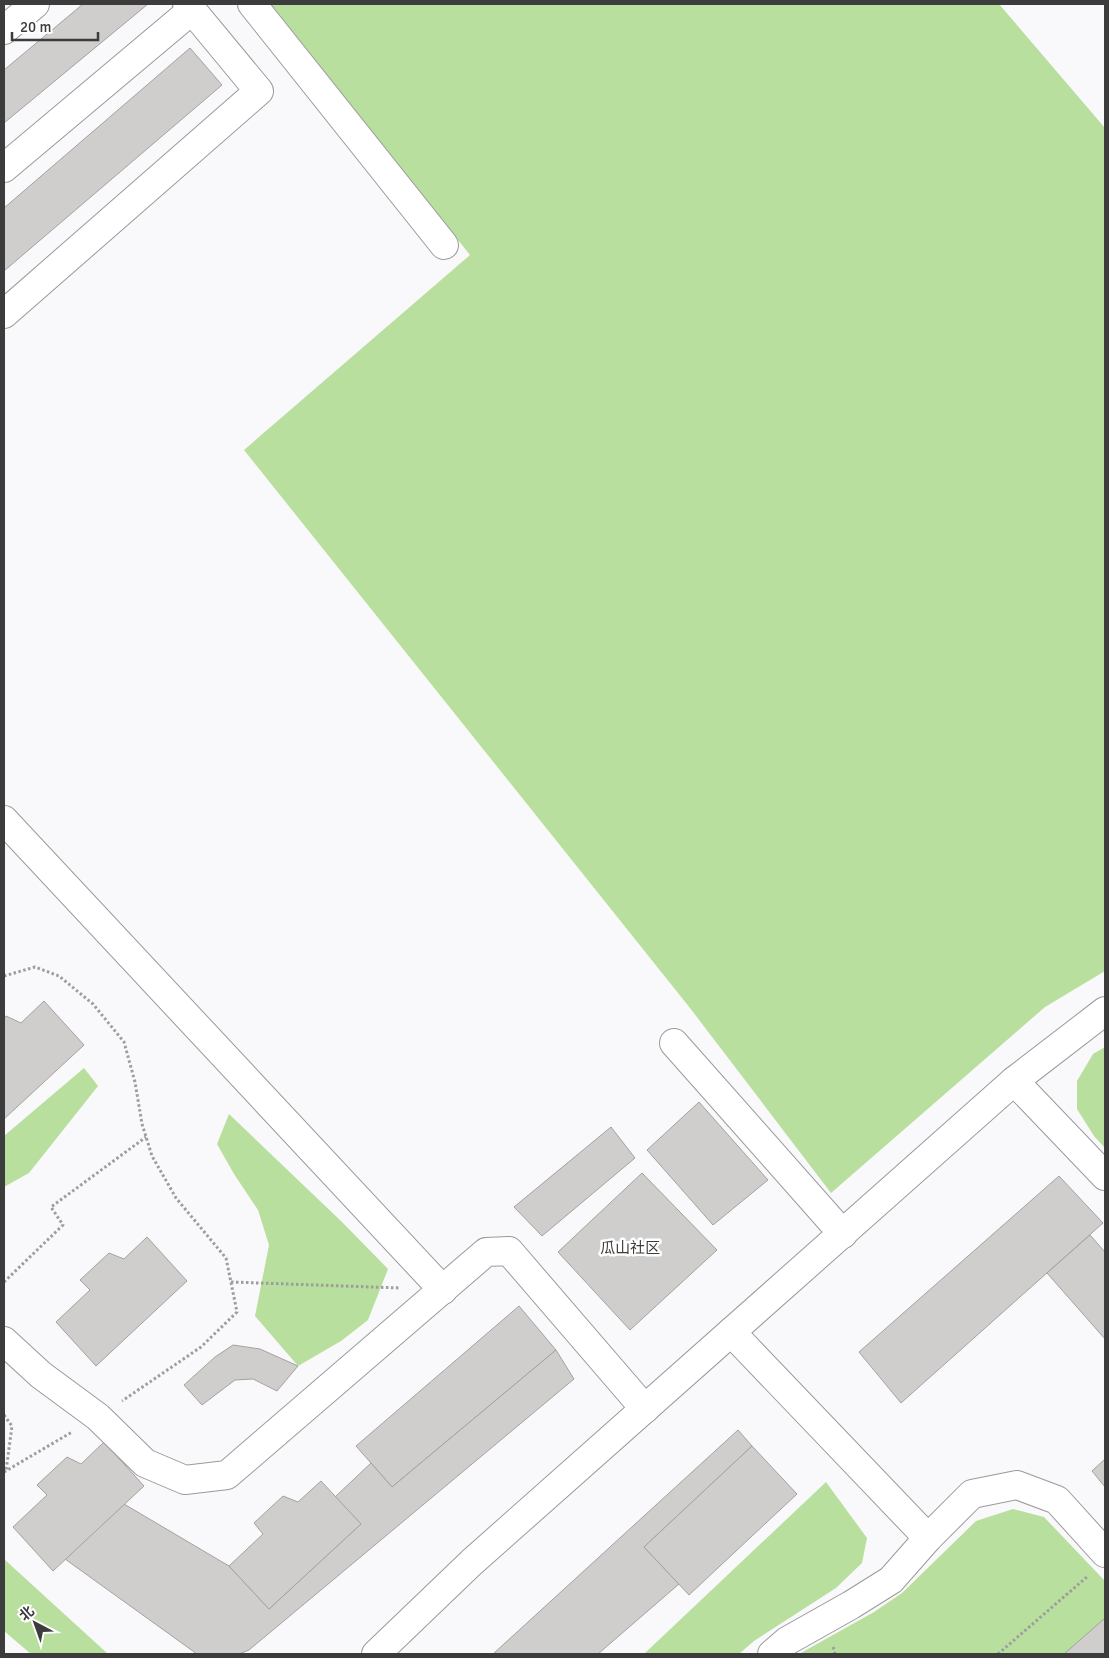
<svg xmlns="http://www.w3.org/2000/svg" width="1109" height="1658" font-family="Signika,'Noto Sans SC',sans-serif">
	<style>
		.green { fill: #b8df9d }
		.building { fill: #cfcecc; stroke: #a3a2a1 }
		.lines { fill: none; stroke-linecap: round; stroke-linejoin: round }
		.minor-casing { stroke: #9a9a9c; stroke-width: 30 }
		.path { stroke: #9d9d9f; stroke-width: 3; stroke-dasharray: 2.5 2.5; stroke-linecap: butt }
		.minor { stroke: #fff; stroke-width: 28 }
		.labels { text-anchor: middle; stroke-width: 5; stroke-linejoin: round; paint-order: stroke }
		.quarter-label { font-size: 15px; fill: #3c3c3d; stroke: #fff }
	</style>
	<rect width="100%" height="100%" fill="#f9f9fb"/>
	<!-- green -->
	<g class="green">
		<path d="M271 4H999L1105 128V971L1045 1007 831 1193 690 1008 244 450 470 255Z"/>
		<path d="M1105 1047V1148L1094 1136 1077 1109V1081L1093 1054Z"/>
		<path d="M84 1068 98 1086 29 1173 4 1187V1136Z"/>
		<path d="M229 1114 342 1222 388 1269 368 1320 341 1341 298 1366 255 1316 269 1245 258 1210 234 1174 217 1144Z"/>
		<path d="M826 1482 867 1538 862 1563 836 1588 754 1641 739 1654H644Z"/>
		<path d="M1013 1509 1044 1517 1105 1581V1654H799L874 1612 902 1593 976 1521Z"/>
		<path d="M4 1559 108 1654H31L4 1631Z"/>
	</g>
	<!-- building -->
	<g class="building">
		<path d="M83 4H148L4 123V70Z"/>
		<path d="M190 48 222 85 4 271V208Z"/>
		<path d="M44 1001 84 1045 4 1119V1019L6 1016 21 1023Z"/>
		<path d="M699 1102 768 1180 713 1225 647 1150Z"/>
		<path d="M611 1127 635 1158 542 1236 514 1207Z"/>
		<path d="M642 1173 717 1250 630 1330 558 1252Z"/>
		<path d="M1059 1176 1103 1223 901 1403 859 1352Z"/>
		<path d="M1090 1235 1105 1252V1339L1047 1273Z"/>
		<path d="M147 1237 187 1281 96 1366 56 1322 90 1290 80 1280 109 1253 124 1259Z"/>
		<path d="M519 1306 556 1350 392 1487 356 1446Z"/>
		<path d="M233 1345 260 1349 298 1366 277 1391 253 1379 235 1380 202 1405 184 1385 215 1357Z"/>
		<path d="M556 1350 574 1379 249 1650 239 1654H197L65 1559 124 1504 229 1566 269 1609 361 1524 335 1497 371 1463 392 1487Z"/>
		<path d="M738 1430 752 1446 644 1547 679 1584 598 1654H493Z"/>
		<path d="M104 1442 144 1486 53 1571 13 1527 47 1495 37 1485 67 1457 81 1464Z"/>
		<path d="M752 1446 797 1494 689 1595 644 1547Z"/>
		<path d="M1105 1459V1487L1092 1471Z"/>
		<path d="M321 1481 361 1524 269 1609 229 1566 263 1534 254 1523 283 1496 298 1502Z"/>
		<path d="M1105 1618V1654H1064Z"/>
	</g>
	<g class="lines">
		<defs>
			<g id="minor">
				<path d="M252 4 444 245"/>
				<path d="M4 30 35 4"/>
				<path d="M4 168 192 10"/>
				<path d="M4 314 259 91 187 4"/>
				<path d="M4 820 443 1290"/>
				<path d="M674 1043 843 1234"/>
				<path d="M1014 1081 1105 1176"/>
				<path d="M731 1332 928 1538"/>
				<path d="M4 1341 41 1375 98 1417 145 1463 185 1480 227 1475 486 1252 509 1251 645 1409"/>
				<path d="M376 1654 472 1562 1014 1081 1105 1011"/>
				<path d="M772 1654 787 1641 851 1605 891 1580 928 1538 972 1494 1017 1485 1057 1500 1105 1553"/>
			</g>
		</defs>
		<!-- minor casing -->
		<use href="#minor" class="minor-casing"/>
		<!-- path -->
		<g class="path">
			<path d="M4 976 35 967 59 976 93 1004 124 1042 135 1082 142 1124 152 1156 176 1198 226 1258 237 1312 201 1347 122 1401"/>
			<path d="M4 1282 63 1225 51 1207 146 1137"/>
			<path d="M231 1282 400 1288"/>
			<path d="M4 1415 12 1426 6 1471"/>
			<path d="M4 1472 72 1432"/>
			<path d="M833 1647 835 1654"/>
			<path d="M998 1654 1088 1576"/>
		</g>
		<!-- minor -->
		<use href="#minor" class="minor"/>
	</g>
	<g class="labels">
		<!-- quarter labels -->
		<g class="quarter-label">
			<text x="630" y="1253">瓜山社区</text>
		</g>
	</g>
	<!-- border -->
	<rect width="1109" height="1658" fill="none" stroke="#3c3c3d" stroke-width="10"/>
	<!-- north arrow -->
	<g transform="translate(35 1623) rotate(319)" stroke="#ffffff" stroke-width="4" paint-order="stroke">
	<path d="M0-4L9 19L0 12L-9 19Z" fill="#3c3c3d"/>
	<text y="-8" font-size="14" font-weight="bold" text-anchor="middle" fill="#3c3c3d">北</text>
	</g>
	<!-- scale -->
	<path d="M12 32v8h86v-8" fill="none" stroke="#3c3c3d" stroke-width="2.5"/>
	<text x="20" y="32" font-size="15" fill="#3c3c3d" stroke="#ffffff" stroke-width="4" paint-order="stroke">20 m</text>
</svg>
